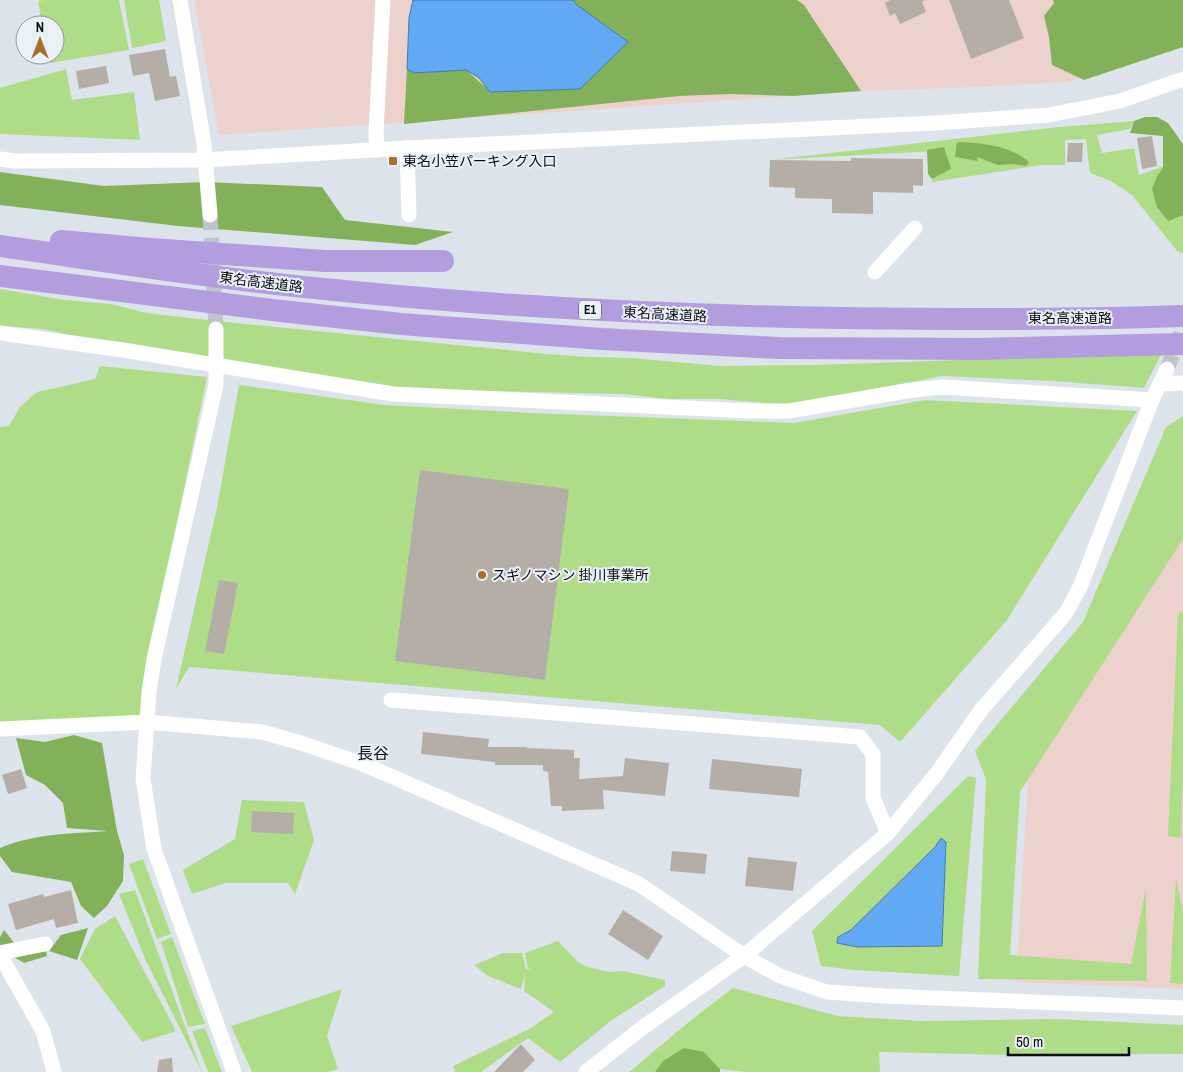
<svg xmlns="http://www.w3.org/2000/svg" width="1183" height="1072" font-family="'Archivo Narrow','Noto Sans JP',sans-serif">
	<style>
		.industrial { fill: #ecd1cd }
		.green { fill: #afdd87 }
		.forest { fill: #83b159 }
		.water { fill: #61a9f2; stroke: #477aae }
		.building { fill: #b5aea7 }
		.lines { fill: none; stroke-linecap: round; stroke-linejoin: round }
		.minor-tunnel { stroke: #bdc3ca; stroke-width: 15; stroke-dasharray: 15 8; stroke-linecap: butt }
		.minor { stroke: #fff; stroke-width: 15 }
		.highway { stroke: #b39ddf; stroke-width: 22 }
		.poi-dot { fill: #a7702c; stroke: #eaf0f8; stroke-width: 2 }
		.labels { text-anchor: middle; stroke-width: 4; stroke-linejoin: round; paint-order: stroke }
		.shield { fill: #eaf0f8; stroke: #4d5054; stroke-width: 1 }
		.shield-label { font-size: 12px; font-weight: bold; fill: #0a0c0e }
		.poi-label { font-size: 14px; fill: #0a0c0e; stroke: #eaf0f8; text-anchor: start }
		.street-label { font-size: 14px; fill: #0a0c0e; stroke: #eaf0f8 }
		.quarter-label { font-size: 16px; fill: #0a0c0e; stroke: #eaf0f8 }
	</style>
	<rect width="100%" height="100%" fill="#dde3eb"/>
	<!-- industrial -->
	<g class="industrial">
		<path d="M194 0H1183V39L1069 82 975 87 861 91 219 135Z"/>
		<path d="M1183 526V989L1016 982 1028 778Z"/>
	</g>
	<!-- green -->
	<g class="green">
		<path d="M44 0H119L129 50 50 63 48 55H55V25H42L38 1Z"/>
		<path d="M124 0H159L166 41 132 48Z"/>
		<path d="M66 69 72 100 134 92 140 140 0 134V88Z"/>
		<path d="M1134 121 1130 129 1097 135 1102 153 1134 148 1139 175 1183 159V253L1178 252 1132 195 1111 181 1090 173 1086 139 1065 140V165H1042L932 182 936 151 770 160 1059 127Z"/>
		<path d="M0 289 65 300 111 304 147 313 216 321 547 354 590 357 632 358 719 366 814 365 1162 353 1144 388 1052 381 943 376 789 405 720 399H669L623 394 435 390 396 394 96 341 43 329 0 326Z"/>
		<path d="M100 366 207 377 143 688 141 717 0 723V427L9 426 20 407 37 392 95 379Z"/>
		<path d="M239 385 385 405 531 413 794 423 925 400 1137 411 1007 620 900 742 880 725 189 667 176 689 217 507Z"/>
		<path d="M1183 416V539L1020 792 1010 955 1131 964 1146 888 1147 981 978 979 986 779 975 751 1083 622 1166 427Z"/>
		<path d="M1183 610V766L1181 838 1168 836 1178 615Z"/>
		<path d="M968 776 976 778 959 976 854 970 821 966 812 931Z"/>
		<path d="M242 800 304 802 314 840 295 894 288 883H226L192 894 183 870 235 839Z"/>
		<path d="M143 859 171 934 157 939 129 864Z"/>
		<path d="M1176 878 1183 912V984L1170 983Z"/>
		<path d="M135 890 202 1072 146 961 119 894Z"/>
		<path d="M115 916 176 1031 142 1042 80 959 95 929Z"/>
		<path d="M172 937 205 1024 188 1027 161 942Z"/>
		<path d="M558 941 578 962 588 967 609 972 624 971 665 980V986L612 1020 560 1062 528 1038 481 1072H455L453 1066 531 1028 554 1012 524 991 525 974 521 989 488 976 474 965 503 953H522L526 969H531L528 968 525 953Z"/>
		<path d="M733 988 838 1016 922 1021 1055 1019 1183 1025V1054L1010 1055 879 1052 880 1072H746L720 1069 704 1052 656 1072H629L690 1021Z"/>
		<path d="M342 989 327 1036 338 1069 328 1072H252L231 1026Z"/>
		<path d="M205 1028 222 1072H208L192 1031Z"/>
	</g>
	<!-- forest -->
	<g class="forest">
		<path d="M573 0H797L804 5 861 91 793 96 730 94 679 96 404 124 407 69 466 70 490 91 595 18 576 5Z"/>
		<path d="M1053 0H1183V47L1084 80 1052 65 1049 37 1044 16 1054 3Z"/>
		<path d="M1145 117H1157L1168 123 1183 144V215L1168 221 1157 207 1152 189 1157 176 1163 168V136L1130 133 1134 121Z"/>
		<path d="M957 142C982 143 1010 145 1029 162L1026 166 1012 164 998 165 977 157 978 161 955 157Z"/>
		<path d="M944 147 951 169 932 179 928 174 927 150Z"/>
		<path d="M0 172 104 186 206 182 322 187 345 220 453 232 415 245 178 226 0 205Z"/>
		<path d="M74 735 102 743 117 831 124 855 123 881 107 906 94 918 81 906 71 882 12 872 0 856V848C37 833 69 834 108 831L67 828 63 803 45 785 26 775 16 738 45 742Z"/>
		<path d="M88 928 77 960 49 951 61 935Z"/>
		<path d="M4 930 15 944H45L47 956 24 963 0 949V937Z"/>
		<path d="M684 1048 704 1052 720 1069V1072H655L663 1061Z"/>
	</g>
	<!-- water -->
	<g class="water">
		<path d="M413 0H573L577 5 628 42 580 89 490 92 479 78 466 70 414 73 407 69 409 18Z"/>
		<path d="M941 838 946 842 942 946 857 947 837 943 838 937 851 930 935 847Z"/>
	</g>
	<!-- building -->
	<g class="building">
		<path d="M890 0H925L922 2 926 12 900 24 895 13 890 16 885 3Z"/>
		<path d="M949 0H1009L1024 38 971 59Z"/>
		<path d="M165 49 170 77 176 76 180 96 155 101 149 73 133 76 129 55Z"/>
		<path d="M106 66 109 83 79 89 76 71Z"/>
		<path d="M1152 136 1157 166 1142 169 1137 138Z"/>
		<path d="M1068 143H1083L1082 162H1067Z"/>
		<path d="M851 158 923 159V186L913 185V193L873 192V214L832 213V199L795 198V188L769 187 770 160 851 161Z"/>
		<path d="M420 470 569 489 545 680 395 661Z"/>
		<path d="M219 580 238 583 224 654 205 651Z"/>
		<path d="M423 732 489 739 488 747H527V748L574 750V758H580L579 779 623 776 625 758 669 763 665 796 603 790 604 809 562 811V806H551L548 772 543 771V765H495V762L421 754Z"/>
		<path d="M712 759 802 769 799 797 709 789Z"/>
		<path d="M21 769 27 788 8 794 2 775Z"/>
		<path d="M252 811 294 813 293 834 251 832Z"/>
		<path d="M672 851 707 854 705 874 670 871Z"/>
		<path d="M748 857 797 862 793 891 745 886Z"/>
		<path d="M71 890 78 923 56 928 54 919 16 930 8 904 43 894 44 897Z"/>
		<path d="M623 910 663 936 648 960 608 934Z"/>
		<path d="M521 1044 535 1060 523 1072H494Z"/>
		<path d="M172 1058 173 1072H157L159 1060Z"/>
	</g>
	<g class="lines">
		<!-- minor-tunnel -->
		<g class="minor-tunnel">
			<path d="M210 215 216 329"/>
			<path d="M1167 369 1183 328"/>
		</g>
		<!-- minor -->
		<g class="minor">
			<path d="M180 0 204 144 210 215"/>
			<path d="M407 148 409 215"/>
			<path d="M377 150 376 132 383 0"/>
			<path d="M0 159 14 161 204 160 407 148 934 123 1049 115 1120 101 1183 79"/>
			<path d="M875 272 915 228"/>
			<path d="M216 329V385L154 659 149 692 143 779 154 849 234 1072"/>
			<path d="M0 333 123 350 393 394 750 411H789L912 390 943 387 1152 400"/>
			<path d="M1160 384 1183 383"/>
			<path d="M391 700 860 737 873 754V798L888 833"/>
			<path d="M0 729 147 722 262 732 301 743 363 764 639 884 744 956 780 976 827 992 885 996 1183 1008"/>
			<path d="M0 953 45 944"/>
			<path d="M0 955 43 1031 54 1072"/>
			<path d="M586 1072 642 1028 744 956 888 833 937 773 981 710 1066 613 1080 587 1152 400 1167 369"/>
		</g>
		<!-- highway -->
		<g class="highway">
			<path d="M61 241 150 249 325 261H443"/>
			<path d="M0 246C98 260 197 276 295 286 517 310 740 319 962 319 1036 319 1109 319 1183 316"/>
			<path d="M0 276 281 311 401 324 602 339 779 348 980 349 1183 344"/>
		</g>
	</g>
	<!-- markers -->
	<g class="poi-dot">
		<rect x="388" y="156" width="10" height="10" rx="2.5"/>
		<circle cx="482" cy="575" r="5"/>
	</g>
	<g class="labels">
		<!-- shield labels -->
		<rect class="shield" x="579" y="300.5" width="22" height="19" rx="4"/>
		<g class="shield-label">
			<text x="590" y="314">E1</text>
		</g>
		<!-- poi labels -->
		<g class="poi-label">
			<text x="403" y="166">東名小笠パーキング入口</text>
			<text x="492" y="580">スギノマシン 掛川事業所</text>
		</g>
		<!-- street labels -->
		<g class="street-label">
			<text transform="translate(261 282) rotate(7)" y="5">東名高速道路</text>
			<text transform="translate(665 314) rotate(3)" y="5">東名高速道路</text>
			<text x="1070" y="323">東名高速道路</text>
		</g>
		<!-- quarter labels -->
		<g class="quarter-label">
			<text x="373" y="759">長谷</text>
		</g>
	</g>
	<!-- north arrow -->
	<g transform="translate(40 40)"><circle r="24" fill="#eaf0f8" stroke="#90959a"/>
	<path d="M0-4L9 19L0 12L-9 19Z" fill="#a7702c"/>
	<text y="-8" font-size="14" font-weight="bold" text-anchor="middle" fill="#0a0c0e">N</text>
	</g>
	<!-- scale -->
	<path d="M1008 1047v8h121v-8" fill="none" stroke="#0a0c0e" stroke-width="2.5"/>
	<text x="1016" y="1047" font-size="15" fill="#0a0c0e" stroke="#eaf0f8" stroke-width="4" paint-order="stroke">50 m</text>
</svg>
